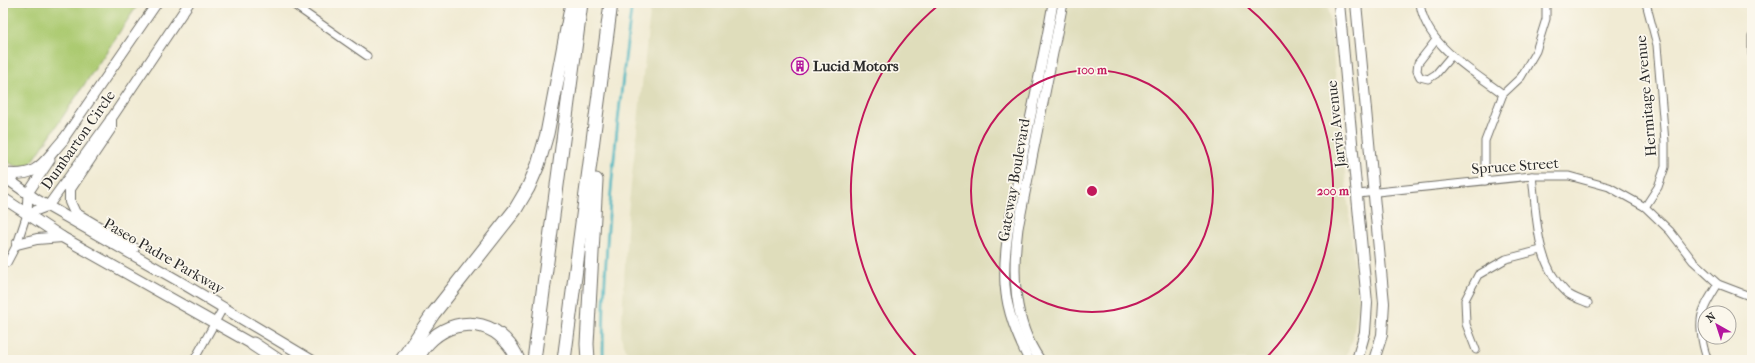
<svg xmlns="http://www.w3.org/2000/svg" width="1755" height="363" font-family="'IM FELL French Canon',serif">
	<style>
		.built { fill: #dfddbb }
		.green { fill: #acca71; stroke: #6c7a4e }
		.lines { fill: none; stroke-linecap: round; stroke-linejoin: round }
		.stream { stroke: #46b5c1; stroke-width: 2.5 }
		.minor-casing { stroke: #706e66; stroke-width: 9 }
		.tertiary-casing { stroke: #706e66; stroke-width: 11 }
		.secondary-casing { stroke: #706e66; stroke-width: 12 }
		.motorway-casing { stroke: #706e66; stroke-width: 15 }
		.minor { stroke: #fff; stroke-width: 7 }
		.tertiary { stroke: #fff; stroke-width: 9 }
		.secondary { stroke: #fff; stroke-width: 10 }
		.motorway { stroke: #fff; stroke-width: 13 }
		.ring { fill: none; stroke: #c2185b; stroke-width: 2 }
		.labels { text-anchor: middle; stroke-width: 3.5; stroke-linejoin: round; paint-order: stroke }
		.poi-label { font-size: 15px; font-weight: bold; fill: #2b2b2b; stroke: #fbf7ec; text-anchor: start }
		.street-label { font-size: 15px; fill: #2b2b2b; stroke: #fbf7ec }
		.centre { fill: #c2185b; stroke: #fbf7ec; stroke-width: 2 }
		.ring-label { font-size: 12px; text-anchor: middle; font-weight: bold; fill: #c2185b; stroke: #fbf7ec; stroke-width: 3.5; stroke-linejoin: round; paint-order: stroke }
	</style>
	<rect width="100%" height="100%" fill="#fbf7ec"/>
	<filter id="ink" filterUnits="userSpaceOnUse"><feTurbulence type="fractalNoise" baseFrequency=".025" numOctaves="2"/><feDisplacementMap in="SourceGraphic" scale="8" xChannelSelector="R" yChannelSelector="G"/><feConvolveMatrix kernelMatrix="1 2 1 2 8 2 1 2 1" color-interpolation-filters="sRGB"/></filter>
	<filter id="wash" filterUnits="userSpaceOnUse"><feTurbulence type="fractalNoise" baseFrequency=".012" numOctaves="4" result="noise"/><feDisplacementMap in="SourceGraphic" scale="16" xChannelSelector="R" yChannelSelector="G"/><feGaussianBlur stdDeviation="0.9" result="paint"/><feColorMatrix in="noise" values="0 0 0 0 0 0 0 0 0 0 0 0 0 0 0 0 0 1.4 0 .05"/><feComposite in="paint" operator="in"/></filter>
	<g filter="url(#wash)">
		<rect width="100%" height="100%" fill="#f1ebd4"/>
		<!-- built -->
		<path class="built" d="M651 3H1328L1358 300 1353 339 1344 360H630L621 337 628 212Z"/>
		<!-- green -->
		<path class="green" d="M3 3H139L33 161C23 171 12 166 3 158Z"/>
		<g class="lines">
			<!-- stream -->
			<path class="stream" d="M603 360C603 240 617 122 632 3"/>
		</g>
	</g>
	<g filter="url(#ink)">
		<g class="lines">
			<defs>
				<g id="minor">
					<path d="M291 3 367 56"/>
					<path d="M1420 3C1425 45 1473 71 1503 94"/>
					<path d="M1752 36V54"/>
					<path d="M1436 40 1418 63 1417 71 1420 77 1428 79 1436 74 1452 55"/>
					<path d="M1532 176C1537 215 1535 263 1566 292 1571 297 1581 300 1588 303"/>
					<path d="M1485 181V141L1503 94 1521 77 1536 51 1546 19V3"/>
					<path d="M1358 194 1532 176H1569L1609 187 1645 207 1670 231 1693 261 1718 284 1752 297"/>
					<path d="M1645 207 1658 187 1665 167V142L1657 45 1646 3"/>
					<path d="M7 263 17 244 27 214"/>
					<path d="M1476 350 1466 324 1465 300 1478 275 1506 259 1541 250"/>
					<path d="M194 360 223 308"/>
					<path d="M1708 360C1703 349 1700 332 1701 320 1702 308 1712 294 1718 284"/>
				</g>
				<g id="tertiary">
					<path d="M60 144 157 3"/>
					<path d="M50 160 28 193 27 214 48 206 111 119 189 3"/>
					<path d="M1029 360C1017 336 1007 312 1005 285 1003 249 1011 214 1018 179 1029 121 1043 62 1053 3"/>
					<path d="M1040 360C1013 321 1012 273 1018 228L1063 3"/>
				</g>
				<g id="secondary">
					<path d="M1339 3 1367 303 1365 332 1357 360"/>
					<path d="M1356 3 1384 303 1382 335 1374 360"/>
					<path d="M111 119V128L70 189V202L75 213 134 248"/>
					<path d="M3 173C39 178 42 163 64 139"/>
					<path d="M3 176 37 200 177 280 311 360"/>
					<path d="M3 198 62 237 259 348"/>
					<path d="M17 244 37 239 62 237"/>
				</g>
				<g id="motorway">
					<path d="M253 344 277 360"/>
					<path d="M402 360 433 314 515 210 528 188 538 165 547 134 572 3"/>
					<path d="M417 360C431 326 477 310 505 340 510 345 515 352 518 360"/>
					<path d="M534 360 581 3"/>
					<path d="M564 360 611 3"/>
					<path d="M588 360 587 344 596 180"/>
				</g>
			</defs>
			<!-- minor casing -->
			<use href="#minor" class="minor-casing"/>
			<!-- tertiary casing -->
			<use href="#tertiary" class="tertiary-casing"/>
			<!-- secondary casing -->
			<use href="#secondary" class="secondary-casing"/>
			<!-- motorway casing -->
			<use href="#motorway" class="motorway-casing"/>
			<!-- minor -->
			<use href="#minor" class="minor"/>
			<!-- tertiary -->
			<use href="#tertiary" class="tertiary"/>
			<!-- secondary -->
			<use href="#secondary" class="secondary"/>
			<!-- motorway -->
			<use href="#motorway" class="motorway"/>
		</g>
	</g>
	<!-- distance rings -->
	<g class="ring">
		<circle cx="1092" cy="191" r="121"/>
		<path d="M920 360A241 241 0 0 1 940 4M1244 4A241 241 0 0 1 1264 360"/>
	</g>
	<!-- icons -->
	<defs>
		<symbol id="building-ring" viewBox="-11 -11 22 22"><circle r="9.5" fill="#fbf7ec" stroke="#b5179e" stroke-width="1.5"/><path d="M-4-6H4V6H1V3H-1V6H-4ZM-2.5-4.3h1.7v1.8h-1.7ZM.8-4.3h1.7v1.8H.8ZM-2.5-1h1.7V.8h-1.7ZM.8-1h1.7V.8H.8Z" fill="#b5179e"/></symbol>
	</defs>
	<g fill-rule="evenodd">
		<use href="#building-ring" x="790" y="56" width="20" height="20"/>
	</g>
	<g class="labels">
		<!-- poi labels -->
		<g class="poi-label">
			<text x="813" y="71">Lucid Motors</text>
		</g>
		<!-- street labels -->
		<g class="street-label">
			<text transform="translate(1646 96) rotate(-95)" y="5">Hermitage Avenue</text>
			<text transform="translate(1336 124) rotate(-96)" y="5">Jarvis Avenue</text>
			<text transform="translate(78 140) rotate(-55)" y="5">Dumbarton Circle</text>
			<text transform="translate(1515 166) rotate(-4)" y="5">Spruce Street</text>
			<text transform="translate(1014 180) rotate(-80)" y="5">Gateway Boulevard</text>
			<text transform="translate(164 256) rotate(30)" y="5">Paseo Padre Parkway</text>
		</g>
	</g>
	<circle cx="1092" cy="191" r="6" class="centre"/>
	<g class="ring-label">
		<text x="1092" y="74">100 m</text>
		<text x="1333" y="195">200 m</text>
	</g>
	<!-- margin -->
	<rect width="1755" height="363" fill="none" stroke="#fbf7ec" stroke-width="16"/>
	<!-- north arrow -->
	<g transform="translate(1717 325) rotate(321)"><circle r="19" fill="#fbf7ec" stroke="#a8a59f"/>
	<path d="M0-3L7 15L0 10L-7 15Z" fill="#b5179e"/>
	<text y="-6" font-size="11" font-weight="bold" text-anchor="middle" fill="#2b2b2b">N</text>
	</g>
</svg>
